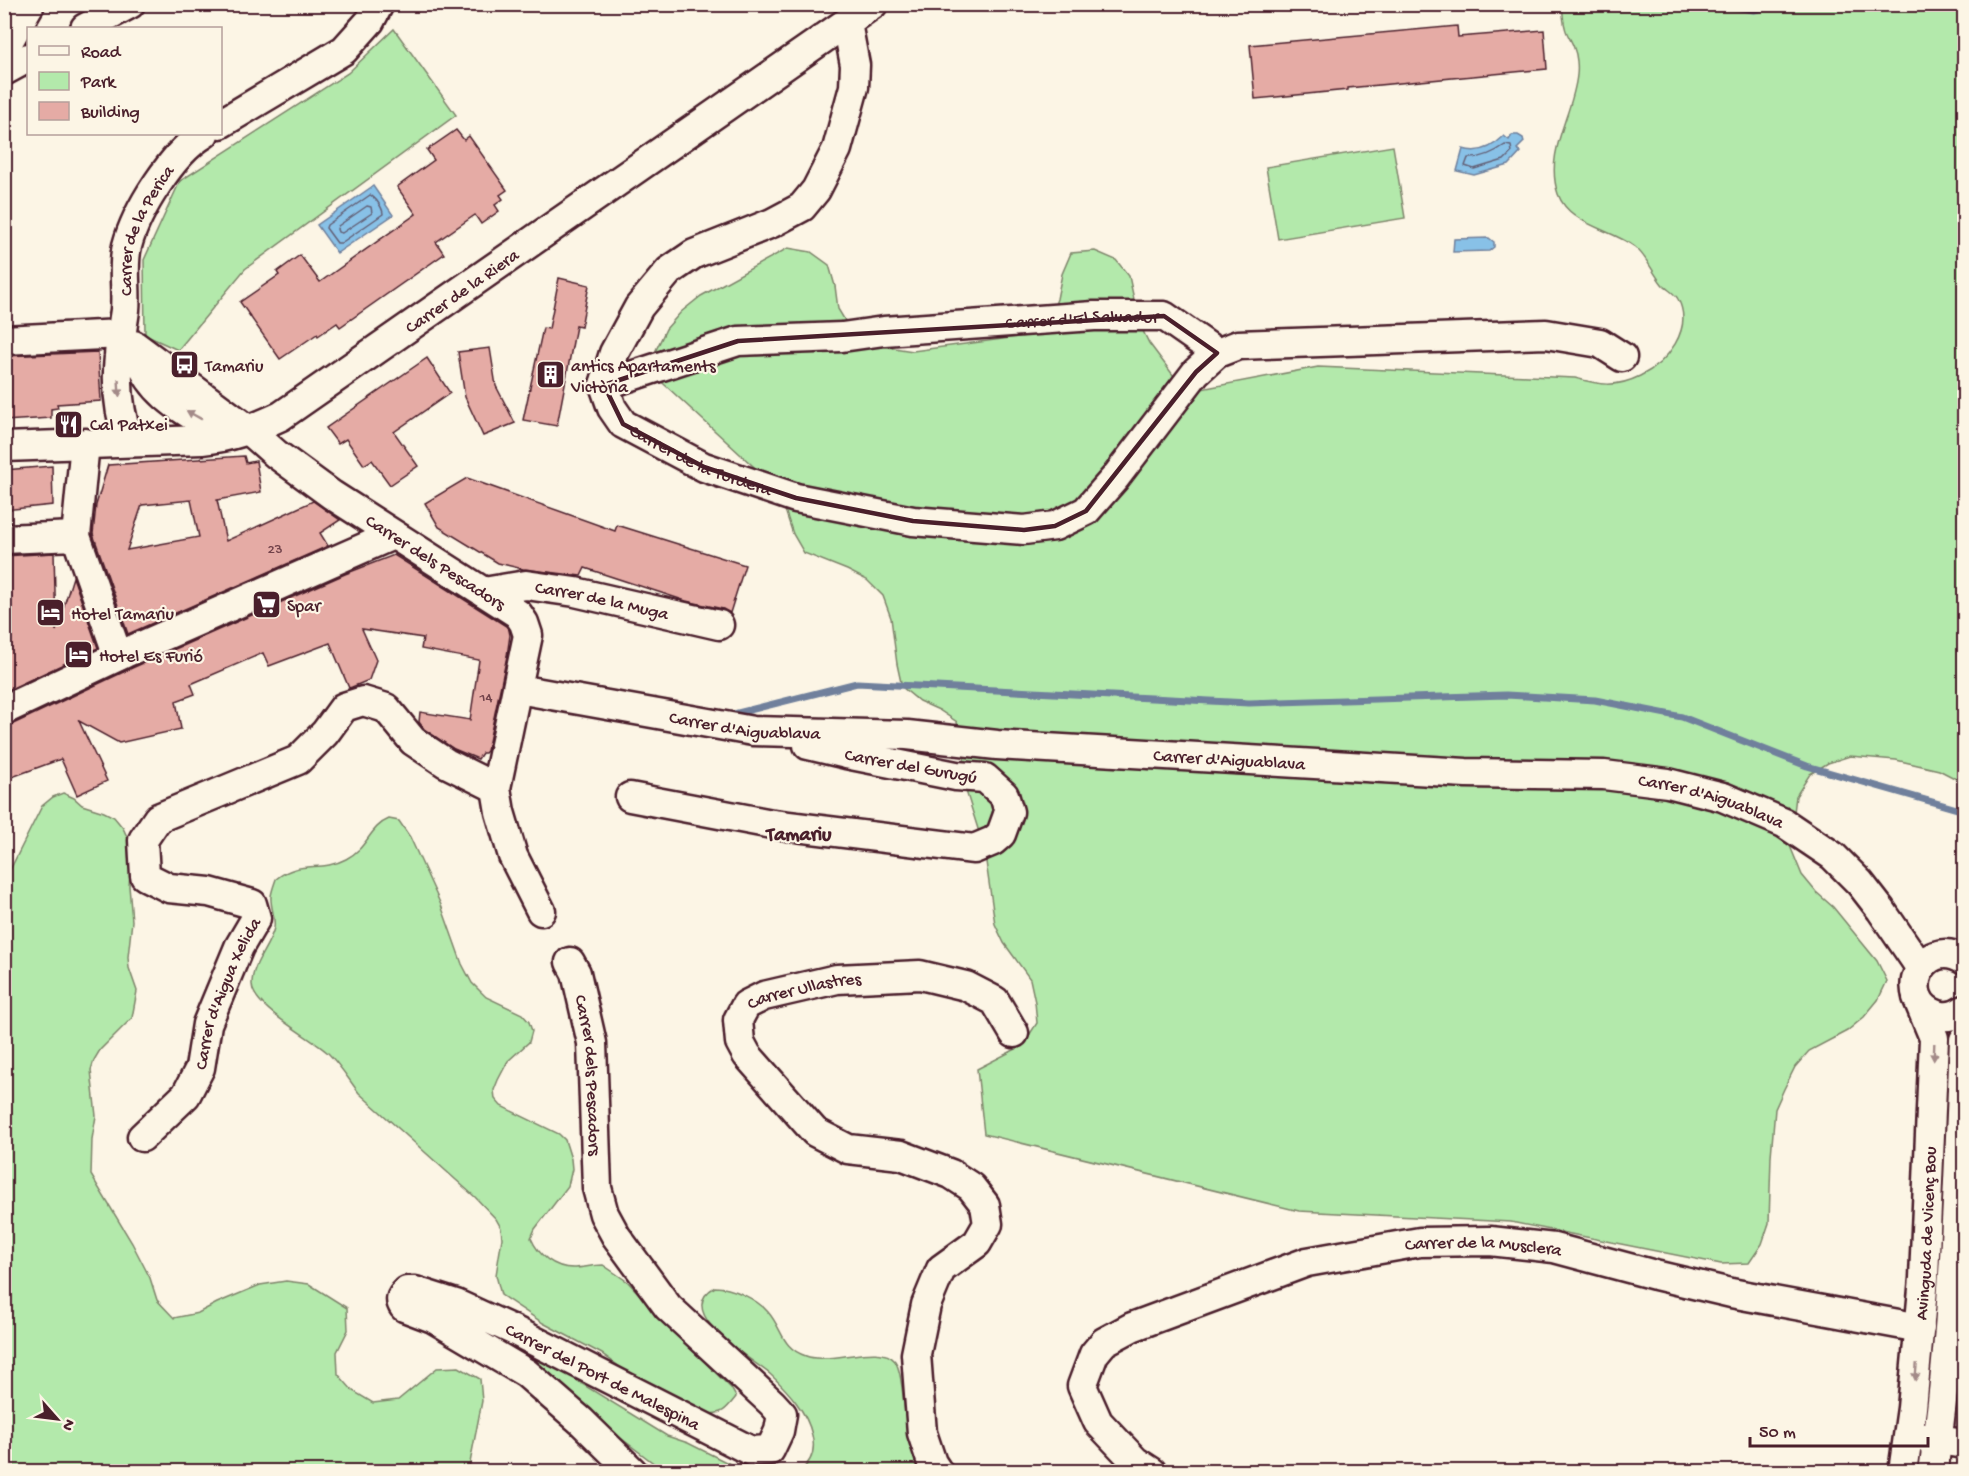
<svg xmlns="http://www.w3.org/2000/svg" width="1969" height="1476" font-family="'Gochi Hand',sans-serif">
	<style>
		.green { fill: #b3e9ab; stroke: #7e846b; stroke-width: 1.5 }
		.water { fill: #88c1e7; stroke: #6f809c; stroke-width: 1.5 }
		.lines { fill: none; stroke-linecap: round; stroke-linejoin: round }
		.shore { stroke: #636076; stroke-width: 1.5 }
		.stream { stroke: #6f809c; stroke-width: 7 }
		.building { fill: #e5aba5; stroke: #4a1f2b; stroke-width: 1.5; fill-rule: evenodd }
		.minor-casing { stroke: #4a1f2b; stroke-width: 33 }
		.minor { stroke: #fcf5e5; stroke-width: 28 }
		.oneway { fill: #a38a88 }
		.marked { fill: none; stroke: #4a1f2b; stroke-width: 4.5; stroke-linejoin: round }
		.labels { text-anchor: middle; stroke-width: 4.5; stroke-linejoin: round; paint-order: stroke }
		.number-label { font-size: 15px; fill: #71424a }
		.street-label { font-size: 18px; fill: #4a1f2b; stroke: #fcf5e5 }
		.poi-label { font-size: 18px; fill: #4a1f2b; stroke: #fcf5e5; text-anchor: start }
		.neighbourhood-label { font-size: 20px; font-weight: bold; fill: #4a1f2b; stroke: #fcf5e5 }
	</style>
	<rect width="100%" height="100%" fill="#fcf5e5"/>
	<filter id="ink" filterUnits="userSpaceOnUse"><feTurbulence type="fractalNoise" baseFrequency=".0167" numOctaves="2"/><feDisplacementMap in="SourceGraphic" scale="12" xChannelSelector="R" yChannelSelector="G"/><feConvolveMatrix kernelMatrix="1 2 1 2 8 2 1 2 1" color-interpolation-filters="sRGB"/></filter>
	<g filter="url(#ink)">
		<!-- green -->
		<g class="green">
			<path d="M1562 5H1964V783L1939 770 1896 760 1850 756 1828 763 1810 774 1796 796 1790 846 1802 875 1816 892 1833 907 1877 961 1887 981 1878 1000 1864 1017 1847 1031 1809 1051 1795 1067 1784 1089 1775 1109 1771 1156 1769 1223 1762 1244 1749 1263 1721 1264 1511 1222 1299 1211 984 1134 977 1069 1022 1046 1037 1023 1035 1002 1030 979 1004 943 995 924 984 848 966 791V767L957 722 939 710 919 701 902 687 897 664 891 618 883 596 867 580 847 570 804 553 793 534 778 489 653 374 656 350 666 329 681 312 701 296 788 248 811 252 829 265 835 286 838 309 850 329 869 344 913 351 1033 335 1049 320 1057 299 1062 274 1071 253 1095 251 1116 260 1129 276 1139 323 1149 343 1176 379 1196 390 1318 367 1575 378C1600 385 1616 388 1640 376 1667 363 1694 329 1678 299 1675 293 1666 289 1662 284 1652 272 1647 257 1635 247 1612 229 1569 225 1558 194 1544 152 1573 115 1577 75 1578 67 1577 55 1574 48 1572 41 1566 34 1565 27 1563 20 1563 12 1562 5Z"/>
			<path d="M394 29 456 115 245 269 178 350 145 335 144 260 180 181 348 73Z"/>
			<path d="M1393 146 1405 218 1278 239 1266 167Z"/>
			<path d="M63 793 74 798 82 805 104 812 114 817 123 828 128 839 131 862 129 886 132 921 128 957 129 968 137 991 132 1018 100 1050 94 1060 91 1070 96 1116 92 1139 91 1175 132 1243 150 1278 157 1300 174 1318 198 1313 217 1303 260 1285 286 1281 309 1284 347 1308 348 1330 337 1352 338 1374 353 1391 373 1403 398 1400 437 1368 459 1367 480 1379 482 1401 469 1468 470 1471 5 1472V880L42 806 53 797Z"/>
			<path d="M389 819 399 821 410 837 441 905 462 964 472 983 486 997 522 1014 529 1022 532 1031 529 1042 508 1061 498 1080 494 1090 495 1099 501 1106 559 1134 565 1140 571 1159 572 1169 568 1186 535 1229 531 1238C538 1255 554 1268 573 1268 583 1268 593 1265 603 1265L628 1282 673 1331 731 1388 736 1397C725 1411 723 1414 705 1414L638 1380 602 1354 543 1323 501 1295 496 1275 502 1238 501 1228 496 1219 475 1197 359 1093C349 1080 340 1065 328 1053 311 1037 251 1007 252 984 252 963 269 948 274 928 276 917 270 907 271 896 272 890 274 885 276 879 300 859 320 873 346 859 368 848 369 827 389 819Z"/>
			<path d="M715 1287C731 1287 757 1299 768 1312 783 1329 781 1348 806 1356 829 1365 881 1342 895 1361 903 1373 903 1408 907 1424 911 1440 920 1456 926 1471H800C812 1462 816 1451 812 1435 807 1412 789 1392 771 1375 754 1360 670 1313 715 1287Z"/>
			<path d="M498 1334 557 1365 582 1384 667 1436 688 1443 744 1471H664L492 1340Z"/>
		</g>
		<!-- water -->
		<g class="water">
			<path d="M1512 135H1518L1523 138 1524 142 1517 149 1521 152 1509 165 1474 175 1457 171 1463 149C1479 154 1492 148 1504 136L1509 140Z"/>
			<path d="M373 186 393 215 337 253 317 225Z"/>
			<path d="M1489 238 1494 242V247L1489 251 1453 252 1454 239Z"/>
		</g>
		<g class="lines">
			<!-- shore -->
			<g class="shore">
				<path d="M1505 145 1511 146 1512 152 1504 160 1474 169 1465 166 1468 158C1481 159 1495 152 1505 145Z"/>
				<path d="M370 195C375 197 383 208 383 214L341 243H337L326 228 327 225Z"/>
				<path d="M367 206 371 207 372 213 342 233 338 232 337 229 338 226Z"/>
			</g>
			<!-- stream -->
			<g class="stream">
				<path d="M1717 4 1754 10 1778 4"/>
				<path d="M726 716 857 683 1249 703 1506 695 1595 700 1682 717 1807 766 1964 811"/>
			</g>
		</g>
		<!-- building -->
		<g class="building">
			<path d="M1457 26 1458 37 1544 30 1547 69 1348 88V90L1255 99 1250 45Z"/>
			<path d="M456 130 464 140 469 136 507 190 500 195 503 199 495 205 499 211 481 224 475 215 436 242 444 254 340 327 337 323 318 336 317 334 280 359 240 302 279 275 277 272 300 255 320 282 416 214 397 187 434 160 427 150Z"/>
			<path d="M559 278 589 285 581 327 576 326 557 426 523 420 543 328 549 329Z"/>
			<path d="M490 348 496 386 515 423 483 436 465 397 458 352Z"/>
			<path d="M98 352 101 401 57 404 58 408 51 409V418L4 421V356Z"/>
			<path d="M427 358 450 393 394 432 418 466 390 485 372 460 364 465 346 439 338 444 326 428Z"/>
			<path d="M244 456 246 463 256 461 261 492 217 500 226 541 313 501 340 520 320 533 328 546 128 634 93 534 96 505 108 465ZM191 500 199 537 127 550 142 505Z"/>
			<path d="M52 466 53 505 4 510V470Z"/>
			<path d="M467 478 615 531 617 525 745 565 730 613 723 609 686 601 585 568 581 576 523 569 498 563 439 527 425 503Z"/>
			<path d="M54 553 56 631 73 577 98 648 4 692V556Z"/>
			<path d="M394 555 506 626 509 630 510 635 507 656 487 751 485 753H482L478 759 454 749 424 729 419 722 420 712 470 720 479 660 421 649 423 638 362 629 376 660 369 680 352 687 349 688 330 643 269 666 263 653 191 684 195 694 176 701 181 729 119 743 79 721 107 781 77 795 61 759 4 780V726L11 725 132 668 345 574Z"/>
		</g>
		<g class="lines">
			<defs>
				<g id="minor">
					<path id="s1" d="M847 23 855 65 854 87 837 149 816 190 802 207 772 223 694 254 669 271 639 307 614 353 604 385 612 408 623 424 704 467 796 498 913 521 1024 530 1055 526 1086 511 1115 478 1196 372 1217 353 1238 345 1546 334 1600 343 1622 357"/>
					<path d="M85 28 130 4"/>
					<path d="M4 49 30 4"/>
					<path d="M4 71 28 58"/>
					<path d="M220 124 344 50 370 21 379 4"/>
					<path d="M4 340 121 334"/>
					<path id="s2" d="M134 345 250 431 276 454 332 495 518 614 524 623 528 635 496 788 500 812 513 856 541 911"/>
					<path d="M137 354C141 363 145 372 150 379 166 402 208 430 236 430"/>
					<path id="s3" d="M604 385 738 341 842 337 884 331 1094 316H1164L1217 353"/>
					<path id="s4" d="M129 442C119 414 116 384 119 356 120 340 123 325 125 310 127 289 122 266 127 246 136 211 173 152 204 134"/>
					<path d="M85 443 76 536 118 656"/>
					<path id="s5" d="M4 447 202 440C232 437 253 429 281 416L873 4"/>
					<path d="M4 539 76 536"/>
					<path id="s6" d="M484 592 526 585 575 592 719 625"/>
					<path id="s7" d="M518 689 753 731 907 735 997 745 1466 773 1604 775 1668 783 1723 797 1784 823 1833 856 1860 883 1881 910 1920 967"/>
					<path d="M4 710 125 653 393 535"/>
					<path d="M630 797 772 824 974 849 993 841 1001 834 1009 812 1004 795 985 778 956 776 846 754 808 745"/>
					<path d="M1964 960C1921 934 1894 1001 1938 1015 1947 1018 1957 1015 1964 1010"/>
					<path id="s8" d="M570 962 576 973 592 1043 597 1188 604 1214 616 1236 668 1307 772 1403 782 1414 779 1431 770 1450 751 1451 513 1330 456 1304 415 1291H407C401 1297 399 1300 404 1307L433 1318 526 1373 581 1421 633 1472"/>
					<path id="s9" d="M142 1137 186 1095 200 1068 207 1024 239 947 256 918 252 904 209 892 169 888 145 876 143 840 158 818 298 760 325 733 344 707 363 701 386 708 413 741 446 763 496 788"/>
					<path d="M1919 1437 1964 1444"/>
					<path id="s10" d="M938 1472 932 1463 922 1433 916 1354 926 1305 941 1269 977 1243 988 1224 985 1205 971 1187 951 1174 901 1155 848 1149 815 1132 747 1055 740 1042 738 1020 746 1005 764 996 837 979 920 975 966 986 995 1001 1014 1033"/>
					<path id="s11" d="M1152 1472 1135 1461 1098 1422 1082 1386 1094 1354 1104 1342 1132 1327 1307 1262 1420 1242 1490 1241 1554 1248 1655 1275 1731 1293 1920 1328"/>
					<path id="s12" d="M1903 1472 1912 1408 1924 1278 1934 1038 1917 997"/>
					<path d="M1933 1472C1954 1328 1958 1184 1964 1040"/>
				</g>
			</defs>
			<!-- minor casing -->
			<use href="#minor" class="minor-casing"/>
			<!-- minor -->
			<use href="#minor" class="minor"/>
		</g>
		<!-- one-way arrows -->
		<defs><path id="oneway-solid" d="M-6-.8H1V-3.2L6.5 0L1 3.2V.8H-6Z" transform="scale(1.5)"/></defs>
		<g class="oneway">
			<use href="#oneway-solid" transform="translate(119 388) rotate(87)"/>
			<use href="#oneway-solid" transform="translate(194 415) rotate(-151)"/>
			<use href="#oneway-solid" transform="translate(1934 1052) rotate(92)"/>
			<use href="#oneway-solid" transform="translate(1916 1372) rotate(95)"/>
		</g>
	</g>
	<!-- marked area -->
	<path class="marked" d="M1164 316 1217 353 1196 372 1086 511 1055 526 1024 530 913 521 796 498 704 467 623 424 604 385 738 341Z"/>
	<!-- icons -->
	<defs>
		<symbol id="bus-square" viewBox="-11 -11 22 22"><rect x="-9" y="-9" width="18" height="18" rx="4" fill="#4a1f2b" stroke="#fcf5e5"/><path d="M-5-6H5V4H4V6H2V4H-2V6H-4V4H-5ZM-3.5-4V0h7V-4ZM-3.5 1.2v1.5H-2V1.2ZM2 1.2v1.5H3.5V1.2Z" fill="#fff"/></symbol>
		<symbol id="building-square" viewBox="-11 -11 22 22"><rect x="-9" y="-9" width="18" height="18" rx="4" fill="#4a1f2b" stroke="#fcf5e5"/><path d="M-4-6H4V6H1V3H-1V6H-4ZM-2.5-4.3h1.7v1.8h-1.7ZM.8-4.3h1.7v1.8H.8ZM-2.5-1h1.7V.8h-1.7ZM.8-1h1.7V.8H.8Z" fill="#fff"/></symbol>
		<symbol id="restaurant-square" viewBox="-11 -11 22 22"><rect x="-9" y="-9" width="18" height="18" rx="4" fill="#4a1f2b" stroke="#fcf5e5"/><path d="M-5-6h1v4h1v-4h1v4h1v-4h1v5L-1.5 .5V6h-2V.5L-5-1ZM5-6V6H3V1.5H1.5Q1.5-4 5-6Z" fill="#fff"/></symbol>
		<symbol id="supermarket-square" viewBox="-11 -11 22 22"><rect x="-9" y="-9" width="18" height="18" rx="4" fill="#4a1f2b" stroke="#fcf5e5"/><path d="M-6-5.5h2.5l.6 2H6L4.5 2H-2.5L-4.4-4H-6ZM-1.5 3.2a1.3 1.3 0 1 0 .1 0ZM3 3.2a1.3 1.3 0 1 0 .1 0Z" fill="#fff"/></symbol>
		<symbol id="hotel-square" viewBox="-11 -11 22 22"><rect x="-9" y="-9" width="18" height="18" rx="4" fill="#4a1f2b" stroke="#fcf5e5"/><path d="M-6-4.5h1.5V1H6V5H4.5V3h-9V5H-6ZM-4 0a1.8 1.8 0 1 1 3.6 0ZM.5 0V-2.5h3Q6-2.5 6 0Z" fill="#fff"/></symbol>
	</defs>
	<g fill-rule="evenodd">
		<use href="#bus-square" x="168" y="348" width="33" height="33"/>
		<use href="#building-square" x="534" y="358" width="33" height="33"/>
		<use href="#restaurant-square" x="52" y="408" width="33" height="33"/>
		<use href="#supermarket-square" x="250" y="588" width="33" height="33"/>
		<use href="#hotel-square" x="34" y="596" width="33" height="33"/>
		<use href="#hotel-square" x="62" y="638" width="33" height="33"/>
	</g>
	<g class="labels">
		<!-- number labels -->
		<g class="number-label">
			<text x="275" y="553">23</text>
			<text x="486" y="701">14</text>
		</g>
		<!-- street labels -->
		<g class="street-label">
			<text dy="6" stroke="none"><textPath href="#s4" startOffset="218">Carrer de la Perica</textPath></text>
			<text dy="6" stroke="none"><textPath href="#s5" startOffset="501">Carrer de la Riera</textPath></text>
			<text dy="6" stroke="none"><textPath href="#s3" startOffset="486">Carrer d'El Salvador</textPath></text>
			<text dy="6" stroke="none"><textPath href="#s1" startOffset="608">Carrer de la Tordera</textPath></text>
			<text dy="6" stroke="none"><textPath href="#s2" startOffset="372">Carrer dels Pescadors</textPath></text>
			<text dy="6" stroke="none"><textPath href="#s6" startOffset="120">Carrer de la Muga</textPath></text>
			<text dy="6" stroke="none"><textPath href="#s7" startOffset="230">Carrer d'Aiguablava</textPath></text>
			<text dy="6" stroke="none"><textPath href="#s7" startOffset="716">Carrer d'Aiguablava</textPath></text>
			<text transform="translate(911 765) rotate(10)" y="6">Carrer del Gurugú</text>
			<text dy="6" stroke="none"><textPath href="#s7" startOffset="1202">Carrer d'Aiguablava</textPath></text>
			<text dy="6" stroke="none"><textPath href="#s9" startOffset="171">Carrer d'Aigua Xelida</textPath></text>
			<text dy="6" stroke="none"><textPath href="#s10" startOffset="704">Carrer Ullastres</textPath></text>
			<text dy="6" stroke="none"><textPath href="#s8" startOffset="116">Carrer dels Pescadors</textPath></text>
			<text dy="6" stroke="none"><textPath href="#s12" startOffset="240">Avinguda de Vicenç Bou</textPath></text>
			<text dy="6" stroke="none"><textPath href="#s11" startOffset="560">Carrer de la Musclera</textPath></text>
			<text transform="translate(603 1376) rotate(27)" y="6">Carrer del Port de Malespina</text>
		</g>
		<!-- poi labels -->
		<g class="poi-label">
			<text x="205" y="371">Tamariu</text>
			<text x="571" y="371">antics Apartaments<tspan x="571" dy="21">Victòria</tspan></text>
			<text x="90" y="430">Cal Patxei</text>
			<text x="287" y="611">Spar</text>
			<text x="71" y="619">Hotel Tamariu</text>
			<text x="99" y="661">Hotel Es Furió</text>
		</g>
		<!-- neighbourhood labels -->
		<g class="neighbourhood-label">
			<text x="799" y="840">Tamariu</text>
		</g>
	</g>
	<!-- margin -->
	<rect width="1969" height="1476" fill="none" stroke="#fcf5e5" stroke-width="24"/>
	<rect x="12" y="12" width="1945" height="1452" fill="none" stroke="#4a1f2b" stroke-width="2" filter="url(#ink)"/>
	<!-- legend -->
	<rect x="27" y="27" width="195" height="108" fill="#fcf5e5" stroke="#b59f9b" stroke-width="1.5"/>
	<rect x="39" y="46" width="30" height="9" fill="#fcf5e5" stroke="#b59f9b" stroke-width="1.5"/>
	<text x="81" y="57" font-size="18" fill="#4a1f2b">Road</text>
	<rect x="39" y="72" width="30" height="18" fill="#b3e9ab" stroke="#b59f9b" stroke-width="1.5"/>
	<text x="81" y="87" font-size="18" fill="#4a1f2b">Park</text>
	<rect x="39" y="102" width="30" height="18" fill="#e5aba5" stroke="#b59f9b" stroke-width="1.5"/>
	<text x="81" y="117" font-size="18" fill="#4a1f2b">Building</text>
	<!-- north arrow -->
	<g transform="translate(57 1419) rotate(118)" stroke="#fcf5e5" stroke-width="4.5" paint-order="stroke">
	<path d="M0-4.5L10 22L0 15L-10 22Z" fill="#4a1f2b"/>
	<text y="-9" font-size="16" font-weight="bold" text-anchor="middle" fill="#4a1f2b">N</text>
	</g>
	<!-- scale -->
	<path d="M1750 1437v9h178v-9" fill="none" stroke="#4a1f2b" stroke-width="3"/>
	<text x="1759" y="1437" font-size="18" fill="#4a1f2b" stroke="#fcf5e5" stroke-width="4.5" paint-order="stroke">50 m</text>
</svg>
